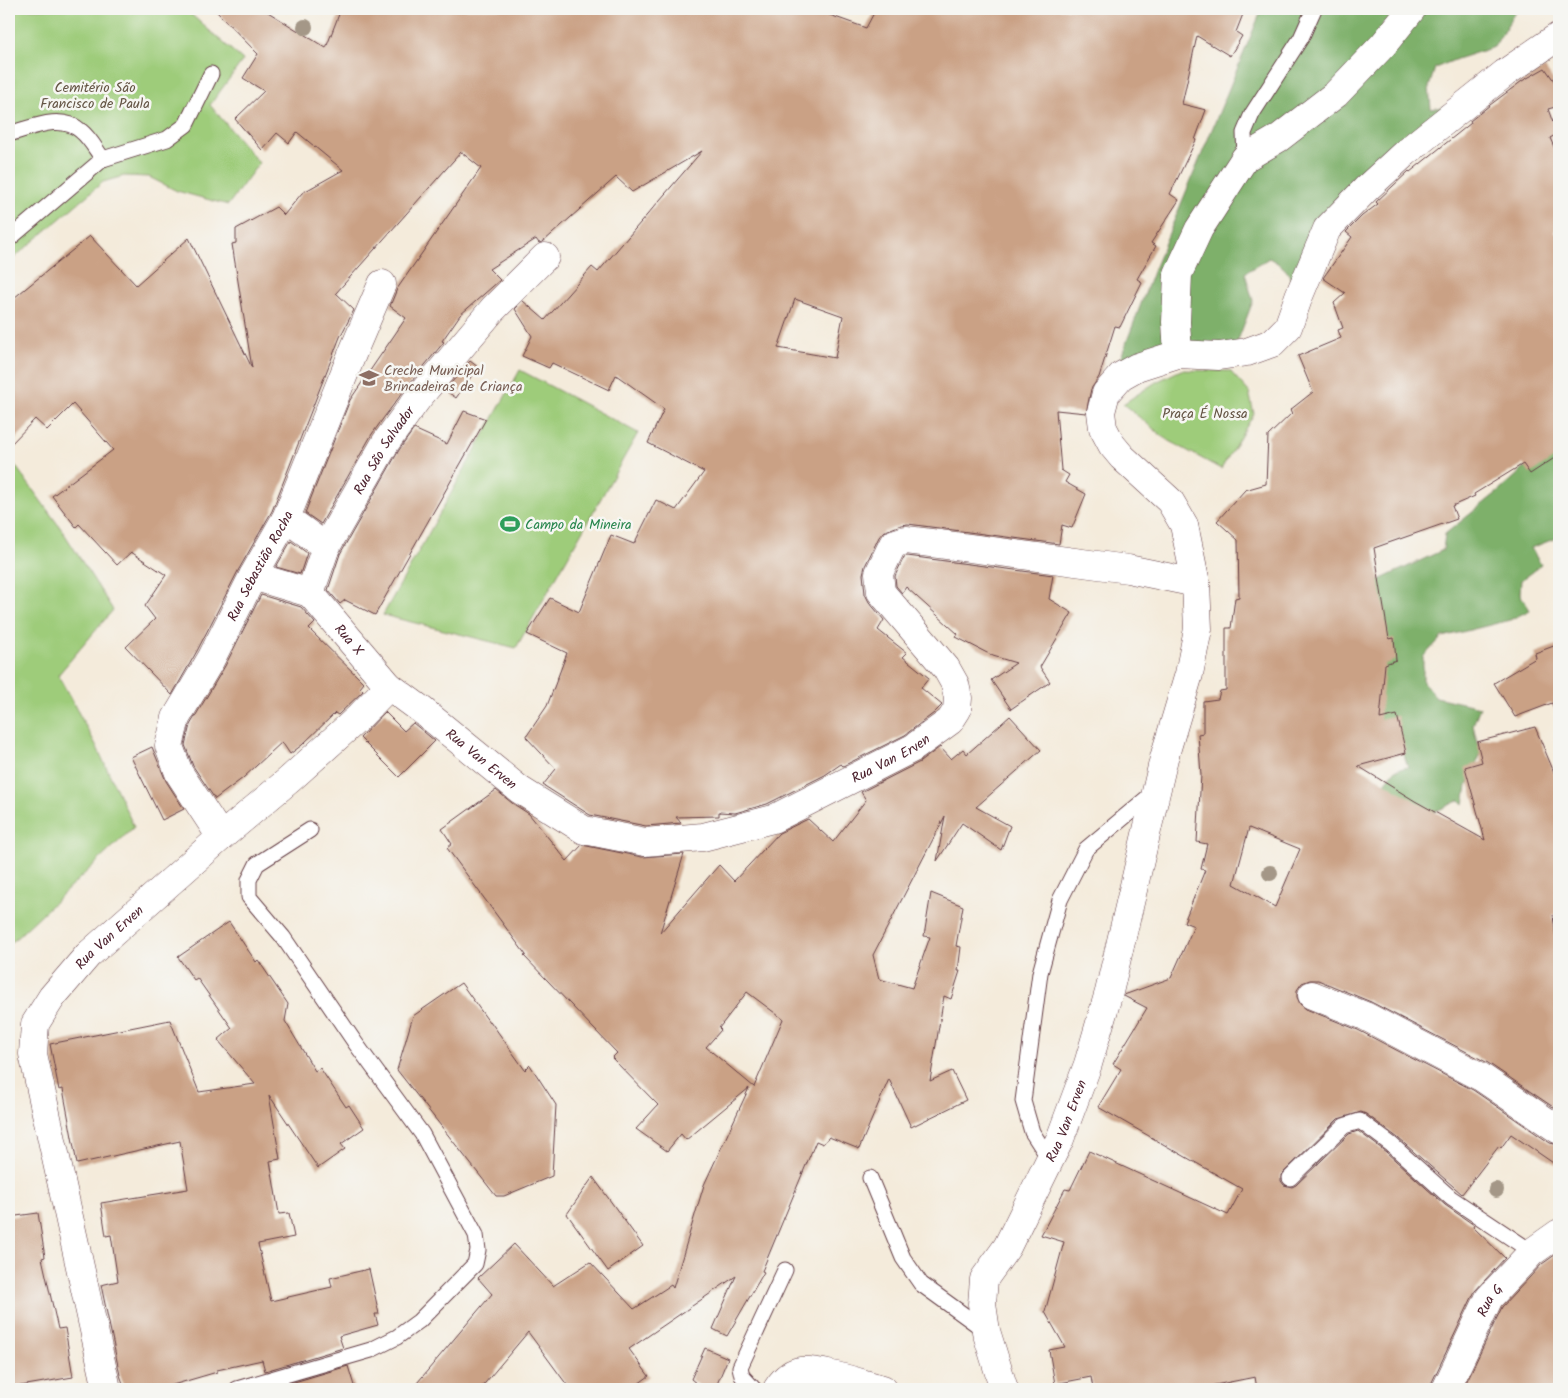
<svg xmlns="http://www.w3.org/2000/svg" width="1568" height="1398" font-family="Kalam,sans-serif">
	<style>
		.green { fill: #9ecc7a; stroke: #747652 }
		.forest { fill: #7eb06a; stroke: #64684a }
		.building { fill: #caa185; fill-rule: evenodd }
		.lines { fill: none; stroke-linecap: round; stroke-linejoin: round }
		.service-casing { stroke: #643e45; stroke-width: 17 }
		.minor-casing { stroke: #643e45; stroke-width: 29 }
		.service { stroke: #fff; stroke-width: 15 }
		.minor { stroke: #fff; stroke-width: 28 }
		.tree { fill: #a49787 }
		.labels { text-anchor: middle; stroke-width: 5; stroke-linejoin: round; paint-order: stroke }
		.park-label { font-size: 14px; fill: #635343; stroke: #f6f6f2 }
		.education-label { font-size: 14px; fill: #785e54; stroke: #f6f6f2; text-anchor: start }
		.street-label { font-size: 14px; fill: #4a1f2b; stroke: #f6f6f2 }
		.leisure-label { font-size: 14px; fill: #27864d; stroke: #f6f6f2; text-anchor: start }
	</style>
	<rect width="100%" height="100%" fill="#f6f6f2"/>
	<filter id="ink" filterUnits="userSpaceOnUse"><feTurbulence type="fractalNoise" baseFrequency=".02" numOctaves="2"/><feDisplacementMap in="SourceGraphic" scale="10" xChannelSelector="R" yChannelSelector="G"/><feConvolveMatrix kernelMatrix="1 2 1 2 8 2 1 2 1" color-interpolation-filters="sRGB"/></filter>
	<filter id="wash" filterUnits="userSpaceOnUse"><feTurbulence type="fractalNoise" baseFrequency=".0096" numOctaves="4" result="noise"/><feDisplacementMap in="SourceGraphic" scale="20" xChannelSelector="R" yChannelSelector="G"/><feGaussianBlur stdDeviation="1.12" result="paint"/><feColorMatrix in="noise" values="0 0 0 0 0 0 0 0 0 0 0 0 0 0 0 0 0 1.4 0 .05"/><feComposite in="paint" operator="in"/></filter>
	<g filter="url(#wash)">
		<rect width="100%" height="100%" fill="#f4ebdb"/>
		<!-- green -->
		<g class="green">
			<path d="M9 9H185L243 60 210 105 259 163 228 205 177 191 149 177 124 176 103 182 9 262Z"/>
			<path d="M520 370 638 433 516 648 383 615Z"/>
			<path d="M1181 370 1230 371 1249 392 1254 414 1221 469 1166 439 1123 404 1156 382Z"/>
			<path d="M9 457 62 530 113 610 58 675 96 745 134 827 9 945Z"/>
		</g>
		<!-- forest -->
		<g class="forest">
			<path d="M1262 9H1517L1494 47 1457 59 1435 68 1429 87 1431 109 1462 104 1355 208 1292 300C1291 275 1292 271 1269 258L1245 273 1253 301 1233 353 1115 373 1154 269Z"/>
			<path d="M1559 437V537L1531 548 1541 565 1521 580 1520 594 1530 610 1510 620 1442 637 1423 657V682L1436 697 1480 707 1473 725 1477 742 1481 753 1467 786 1464 804 1460 800 1432 813 1384 796 1385 783 1395 770 1408 767 1402 748 1374 714 1379 580 1443 550 1445 534 1499 491Z"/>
		</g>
		<g id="blocks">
			<!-- building -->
			<g class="building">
				<path d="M214 9H263L326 48 341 9H828L827 14 866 28 876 9H1245L1236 32 1242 36 1230 56 1197 36 1182 104 1206 110 1195 140H1196L1170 194 1179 200 1151 243 1156 246 1137 279 1142 282 1120 327 1115 326 1099 377 1091 389 1086 413 1056 410 1061 470 1069 475 1065 482 1086 494 1072 528 1062 525 1059 544 908 524 901 525 883 532 879 537 865 566 863 574 865 594 869 602 884 620 878 630 907 653 903 657 929 678 921 688 942 705 934 713 905 735 843 766 841 764 825 775 767 804 735 813 719 812V816L676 817 681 823 646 826 590 815 543 785 556 769 526 737 547 706 567 653 527 634 550 598 579 612 611 535 634 544 656 500 676 510 704 472 648 443 664 409 616 375 609 390 552 363 549 368 522 356 532 336 515 309 523 301 545 320 592 267 598 272 702 151 632 192 616 177 543 242 539 243 536 239 489 269 500 280 460 315 442 341 444 342 406 388 385 416 372 434 321 524 305 513 350 400 406 318 390 306 397 289 481 168 461 152 336 293 354 310 340 337 272 511 239 569 197 651 172 695 126 647 155 619 145 606 166 575 131 552 117 565 79 524 76 527 52 496 113 450 73 404 47 430 35 419 9 446V302L90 236 136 285 189 238 252 368 232 244 236 243V229L276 207 284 215 302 193 343 170 297 132 289 143 277 133 262 150 235 119 264 91 243 78 258 54ZM795 299 843 316 835 358 778 348Z"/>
				<path d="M1545 68 1559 88V106L1548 109 1557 134 1550 138 1559 158V188L1555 233H1559V455L1530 474 1523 464 1474 494 1475 496 1452 506 1457 519 1374 548 1389 639 1394 638 1396 660 1385 664 1380 719 1397 715 1406 753 1358 766 1415 801 1485 840 1465 767 1482 762 1477 742 1535 727 1559 784V914L1553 915 1559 964V1111L1488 1063 1371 1002 1318 980H1310L1302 983 1297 990V997L1300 1004 1306 1009 1358 1030 1473 1090 1550 1143 1559 1145V1167L1511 1134 1501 1148 1499 1146 1462 1194 1398 1138 1366 1114 1361 1112 1338 1119 1281 1175V1181L1284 1185 1292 1187 1296 1185 1349 1134 1358 1131 1386 1152 1445 1205 1474 1225 1473 1227 1505 1258 1475 1291 1432 1382 1431 1389H1257L1255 1377 1195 1389H1093L1091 1377 1055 1384 1049 1350 1065 1347 1045 1312 1064 1242 1041 1235 1065 1189 1070 1190 1089 1151 1228 1215 1242 1189 1098 1107 1121 1069 1113 1064 1147 1008 1124 996V995L1171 978 1194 926 1184 922 1205 870 1201 869 1207 844 1197 842 1201 775 1198 734 1203 733V701L1218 699 1220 691 1226 690V628H1231L1235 598 1239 597 1238 540 1217 521 1245 490 1266 484 1268 436 1292 413 1290 410 1313 392 1298 356 1341 338 1338 330 1343 328 1334 303 1345 293 1323 278 1352 237 1346 232 1362 216 1378 204 1376 202 1409 171 1410 172 1471 123 1470 121 1490 105 1522 81ZM1249 828 1300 849 1275 907 1234 884Z"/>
				<path d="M470 361 478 367 456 398 445 390Z"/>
				<path d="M464 411 486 419 375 615 345 600 340 604 328 590 340 554 399 450 414 429 447 444Z"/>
				<path d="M291 541 307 553 300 574 276 567Z"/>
				<path d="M907 556 1053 575 1049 599 1072 613 1040 667 1050 682 1011 709 991 680 1016 663 993 656 956 637 958 634 906 587 902 593 896 586 895 576 904 557Z"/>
				<path d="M261 595 301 607 315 623 309 629 364 683 360 688 363 691 338 715 335 713 302 745 290 754 282 742 243 778 215 799 193 766 185 745 190 725 225 666Z"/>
				<path d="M1559 644V712L1556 713 1552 703 1515 717 1494 683 1536 658 1535 653Z"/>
				<path d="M385 712 404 731 413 723 435 741 399 777 360 738Z"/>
				<path d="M1010 716 1041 750 976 807 1010 826 1001 850 962 823 937 861 945 816 873 955 879 979 912 988 930 937 924 936 931 893 963 906 956 946 961 947 958 971H960L951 999 944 996 930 1081 952 1071 966 1100 911 1127 889 1079 859 1149 829 1137 823 1144 816 1141 762 1271 764 1272 727 1336 713 1329 736 1276 629 1349 649 1376 631 1389H570L528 1332 480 1389H412L492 1294 478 1278 514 1244 553 1286 590 1262 634 1309 671 1285 673 1288 704 1185 749 1088 686 1140 681 1134 667 1151 636 1129 658 1105 612 1058 617 1053 524 956 526 955 447 848 452 844 442 829 496 790 512 803 529 814 567 861 582 845 642 857 684 854 660 933 719 865 734 881 779 833 808 819 833 842 866 800 861 792 920 762 940 747 951 759 963 749 967 754ZM747 992 783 1019 754 1087 706 1047 721 1030 719 1028Z"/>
				<path d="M152 747 166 781 184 809 162 820 131 757Z"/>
				<path d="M229 922 256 962 258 960 288 1004 285 1021 315 1071 320 1068 346 1107 349 1105 364 1128 341 1144 345 1149 318 1168 269 1095 280 1159 270 1161 279 1214 289 1213 294 1237 258 1244 271 1301 332 1287 330 1278 369 1269 379 1314H375L378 1325 339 1336 343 1348 265 1371 262 1360 217 1370V1372L159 1389H125L120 1375 101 1285 118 1281 111 1235 106 1236 101 1203 188 1189 180 1141 77 1164 63 1089 59 1090 50 1044 170 1020 199 1092 255 1084 218 1040 232 1028 197 978 194 980 178 957Z"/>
				<path d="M461 983 489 1022 490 1021 525 1070 530 1065 556 1105 552 1176 504 1196H496L397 1070 413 1016Z"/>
				<path d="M593 1177 643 1246 608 1271 567 1214Z"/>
				<path d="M38 1213 45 1257 42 1258 58 1329 65 1328 73 1377 9 1388V1217Z"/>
				<path d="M1559 1252V1389H1463L1502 1307 1542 1264Z"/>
				<path d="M705 1348 728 1358 715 1389H703L691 1379Z"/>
				<path d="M348 1366 355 1389H271Z"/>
			</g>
		</g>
	</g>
	<g filter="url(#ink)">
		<use href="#blocks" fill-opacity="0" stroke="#643e45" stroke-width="1"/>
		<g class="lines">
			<defs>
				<g id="service">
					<path d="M9 134C31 128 61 113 81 131 90 138 96 150 103 159"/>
					<path d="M1245 158 1244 133 1252 114 1301 38 1314 9"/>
					<path d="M9 239 103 159 167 139 186 125 211 74"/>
					<path d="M1050 1160 1032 1132 1023 1101 1040 973 1060 900 1086 849 1153 793"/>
					<path d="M870 1178 903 1258 921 1284 986 1331"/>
					<path d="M1290 1178 1344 1126 1360 1121 1392 1145 1451 1198 1532 1252"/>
					<path d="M237 1389 371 1350 397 1337 419 1321 475 1264 478 1250 476 1235 422 1134 356 1044 283 937 249 897V880L257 864 310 830"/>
					<path d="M754 1389 742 1376 740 1367 785 1270"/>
				</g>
				<g id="minor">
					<path d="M1178 354 1176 322 1178 274 1199 229 1245 158 1279 138 1336 94 1383 45 1412 9"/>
					<path d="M286 518 326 547"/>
					<path id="s1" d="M253 576 310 593 326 547 386 442 418 398 493 309 545 257"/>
					<path id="s2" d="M310 593 389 686"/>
					<path id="s3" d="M221 837 179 773 169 746 176 718 211 659 253 576 286 518 355 347 382 284"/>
					<path d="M1312 995 1365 1016 1481 1077 1559 1130"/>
					<path id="s4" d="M107 1389 33 1054 35 1024 52 997 88 955 221 837 289 780 357 719 389 686 423 711 520 790 584 830 645 842 703 837 773 819 913 748 950 721 957 710 958 698 955 684 946 668 881 592 879 573 893 544 906 540 939 544 1128 569 1196 583"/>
					<path d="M777 1389C783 1380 790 1372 801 1371 820 1369 863 1384 883 1389"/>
					<path id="s5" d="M1004 1389 986 1331 982 1304 984 1279 1007 1247 1060 1139 1088 1064 1109 992 1164 758 1189 674 1198 629 1196 583 1184 525 1170 501 1122 457 1112 445 1103 428 1101 412 1106 393 1121 376 1137 367 1178 354 1219 356 1247 352 1272 343 1288 327 1299 296 1327 229 1367 188 1405 153 1505 73 1559 36"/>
					<path id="s6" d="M1446 1389 1489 1298 1532 1252 1559 1233"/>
				</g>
			</defs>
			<!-- service casing -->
			<use href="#service" class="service-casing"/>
			<!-- minor casing -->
			<use href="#minor" class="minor-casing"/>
			<!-- service -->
			<use href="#service" class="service"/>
			<!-- minor -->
			<use href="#minor" class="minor"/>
		</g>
		<!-- trees -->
		<g class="tree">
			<circle cx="305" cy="27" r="8"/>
			<circle cx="1270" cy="873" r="8"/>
			<circle cx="1496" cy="1190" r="8"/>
		</g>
	</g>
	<!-- icons -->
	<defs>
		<symbol id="school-bare" viewBox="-9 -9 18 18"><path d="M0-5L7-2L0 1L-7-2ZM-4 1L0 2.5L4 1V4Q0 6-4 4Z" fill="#8d6e63" stroke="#f6f6f2" stroke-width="2.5" paint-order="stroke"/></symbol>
		<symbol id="stadium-bare" viewBox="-9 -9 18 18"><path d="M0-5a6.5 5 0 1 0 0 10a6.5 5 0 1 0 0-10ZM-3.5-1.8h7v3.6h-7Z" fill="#2e9e5b" stroke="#f6f6f2" stroke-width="2.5" paint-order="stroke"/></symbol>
	</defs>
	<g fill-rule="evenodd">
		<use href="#school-bare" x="355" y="364" width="28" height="28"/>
		<use href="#stadium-bare" x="496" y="510" width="28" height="28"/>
	</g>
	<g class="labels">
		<!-- park labels -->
		<g class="park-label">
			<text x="95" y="92">Cemitério São<tspan x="95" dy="16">Francisco de Paula</tspan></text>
			<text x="1205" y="418">Praça É Nossa</text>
		</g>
		<!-- education labels -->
		<g class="education-label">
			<text x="384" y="375">Creche Municipal<tspan x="384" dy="16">Brincadeiras de Criança</tspan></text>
		</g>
		<!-- street labels -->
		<g class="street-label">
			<text dy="5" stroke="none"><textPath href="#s1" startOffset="221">Rua São Salvador</textPath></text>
			<text dy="5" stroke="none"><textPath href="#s3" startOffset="308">Rua Sebastião Rocha</textPath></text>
			<text dy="5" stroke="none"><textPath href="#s2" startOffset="61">Rua X</textPath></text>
			<text dy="5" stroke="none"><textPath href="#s4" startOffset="1432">Rua Van Erven</textPath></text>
			<text dy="5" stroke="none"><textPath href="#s4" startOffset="982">Rua Van Erven</textPath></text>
			<text dy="5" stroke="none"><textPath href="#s4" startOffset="488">Rua Van Erven</textPath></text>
			<text dy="5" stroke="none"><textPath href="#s5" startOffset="292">Rua Van Erven</textPath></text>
			<text dy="5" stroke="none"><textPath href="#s6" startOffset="99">Rua G</textPath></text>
		</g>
		<!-- leisure labels -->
		<g class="leisure-label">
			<text x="525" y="529">Campo da Mineira</text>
		</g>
	</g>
	<!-- margin -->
	<rect width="1568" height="1398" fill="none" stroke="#f6f6f2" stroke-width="30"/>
</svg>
